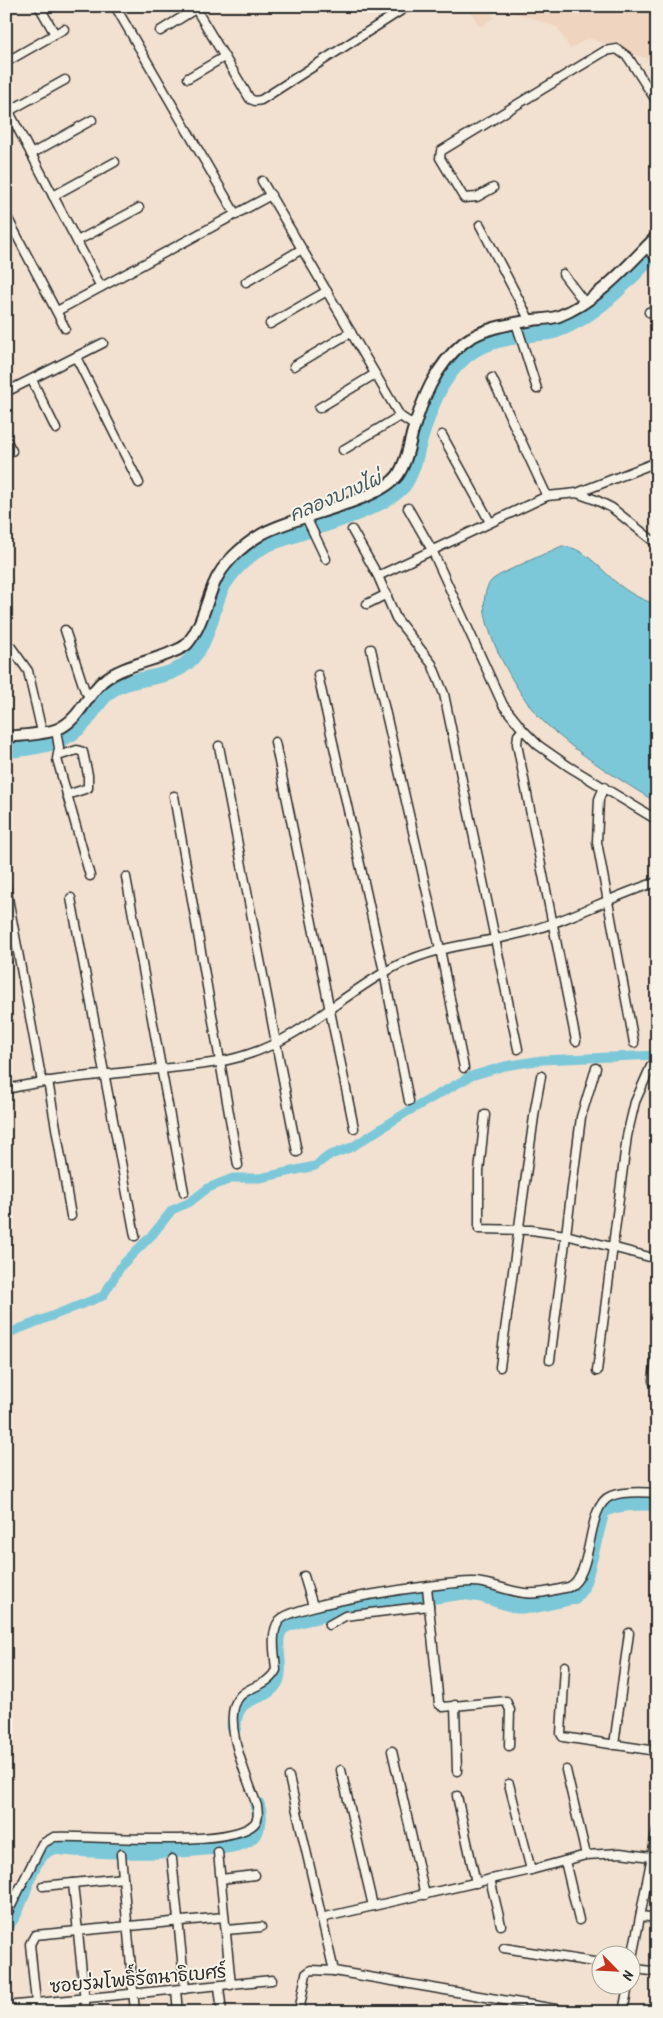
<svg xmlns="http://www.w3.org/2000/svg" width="663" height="2018" font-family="Kalam,'Playpen Sans Thai',sans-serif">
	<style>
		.built { fill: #efd4c0 }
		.water { fill: #7bc8d9; stroke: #5b8993 }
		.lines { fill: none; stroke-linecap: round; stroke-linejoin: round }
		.canal { stroke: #7bc8d9; stroke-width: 9 }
		.river { stroke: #7bc8d9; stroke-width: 15 }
		.street-casing { stroke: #2b2b2b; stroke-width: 11 }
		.secondary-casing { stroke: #2b2b2b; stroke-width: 14 }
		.street { stroke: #f7f3e8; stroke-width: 8 }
		.secondary { stroke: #f7f3e8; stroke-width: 10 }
		.labels { text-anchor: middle; stroke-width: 4; stroke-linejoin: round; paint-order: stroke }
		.street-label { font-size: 18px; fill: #2b2b2b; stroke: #f7f3e8 }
		.water-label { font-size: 19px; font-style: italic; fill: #435a5f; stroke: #f7f3e8 }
	</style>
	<rect width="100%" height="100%" fill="#f2e1d0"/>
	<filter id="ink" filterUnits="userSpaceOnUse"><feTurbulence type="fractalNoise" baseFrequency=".02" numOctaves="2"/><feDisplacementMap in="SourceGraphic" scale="10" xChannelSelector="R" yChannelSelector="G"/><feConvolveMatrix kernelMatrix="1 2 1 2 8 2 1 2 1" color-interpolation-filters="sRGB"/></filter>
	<g filter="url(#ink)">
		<!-- built -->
		<g class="built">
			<path d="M467 6H487L494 18 480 27Z"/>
			<path d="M495 6H657V62L588 38 570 49 557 27Z"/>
		</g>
		<!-- water -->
		<path class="water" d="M562 546C586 547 604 574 622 587 631 594 646 602 657 604V803C618 778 578 755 545 723 524 704 497 656 489 629 484 614 481 594 491 581 495 575 551 551 562 546Z"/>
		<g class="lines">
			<!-- canal -->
			<path class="canal" d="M6 1334 103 1296 122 1265 153 1234 172 1210 190 1202 208 1188 233 1178H260L315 1166 328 1156 352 1147 407 1112 471 1076 505 1066 542 1060 657 1055"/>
			<!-- river -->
			<g class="river">
				<path d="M6 751C36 747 66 745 86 721 96 708 103 693 119 686 147 674 177 681 197 652 210 633 212 610 221 590 229 573 247 556 264 546 271 542 281 540 289 537 318 526 385 509 404 485 412 474 415 460 418 448 428 414 438 379 466 356 485 340 513 337 536 334 543 333 551 333 558 330 598 315 627 281 657 251"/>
				<path d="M234 1727C234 1691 263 1703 275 1683 284 1669 271 1642 280 1630 291 1614 433 1597 462 1592L482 1595 517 1606H533L574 1597 581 1588 586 1574 602 1512C611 1503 644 1502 657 1504"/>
				<path d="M6 1925C26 1906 25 1856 53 1847 103 1852 155 1853 205 1848 217 1847 232 1847 243 1842 259 1835 262 1818 257 1804"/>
			</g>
			<defs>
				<g id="street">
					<path d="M39 6 55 34"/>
					<path d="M115 6 236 215"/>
					<path d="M194 6 250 99 255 101 261 100 408 6"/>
					<path d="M160 31 200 6"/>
					<path d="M6 62 64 29"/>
					<path d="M188 78 224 57"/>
					<path d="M6 106 101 287"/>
					<path d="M9 111 65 80"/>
					<path d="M31 154 92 120"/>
					<path d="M262 181 400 416 415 426"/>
					<path d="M493 188 477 197 464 198 440 158 441 151 605 51 617 49 628 57 657 102"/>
					<path d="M53 196 115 162"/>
					<path d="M6 215 65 328"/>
					<path d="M480 225 530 321"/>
					<path d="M77 241 139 208"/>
					<path d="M646 246 657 260"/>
					<path d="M563 274 585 303"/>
					<path d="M246 282 302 249"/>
					<path d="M57 311 271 195"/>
					<path d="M649 312 657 309"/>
					<path d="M516 323 537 389"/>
					<path d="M270 324 327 291"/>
					<path d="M76 357 139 483"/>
					<path d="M294 366 351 332"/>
					<path d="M492 378 547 496"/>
					<path d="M32 380 56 429"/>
					<path d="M6 392 103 343"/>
					<path d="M319 408 375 374"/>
					<path d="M442 435 490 522"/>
					<path d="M6 440 12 451"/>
					<path d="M343 450 400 416"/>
					<path d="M577 493 657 462"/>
					<path d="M408 508 432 550 503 705 523 730 538 745 568 766 657 820"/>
					<path d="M306 517 326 559"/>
					<path d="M352 530 378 576 396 618 432 664 444 694 518 1049"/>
					<path d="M378 576 547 496 577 493 596 500 612 508 657 544"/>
					<path d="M367 604 387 594"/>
					<path d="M65 630 85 691 90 696"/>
					<path d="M11 647 28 671 42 732"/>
					<path d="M371 649 440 949 464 1068"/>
					<path d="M318 675 384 972 409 1101"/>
					<path d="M56 730 59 748 57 759 90 876"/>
					<path d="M523 730 518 735 517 744 576 1041"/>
					<path d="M275 742 354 1128"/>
					<path d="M219 746 297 1152"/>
					<path d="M58 756 77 750 83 752 88 775V788L67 795"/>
					<path d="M604 787 599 799 597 842 634 1043"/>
					<path d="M174 796 238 1165"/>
					<path d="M126 877 184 1192"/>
					<path d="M6 887 42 1082"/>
					<path d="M71 898 135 1236"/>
					<path d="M48 1081 71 1216"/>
					<path d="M6 1089C57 1078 109 1074 160 1069 188 1066 219 1064 246 1055 303 1038 345 991 398 965 439 945 480 944 522 933 569 921 611 896 657 882"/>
					<path d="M485 1115 479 1172V1229L531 1230 566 1235 657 1259"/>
					<path d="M550 1360 581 1117 596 1068"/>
					<path d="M500 1367 535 1109 541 1076"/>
					<path d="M597 1371 627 1136 635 1102 651 1066"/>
					<path d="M653 1381 657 1350"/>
					<path d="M304 1576 313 1606"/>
					<path d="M427 1587 439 1704 443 1707 506 1701 510 1710 509 1746"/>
					<path d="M329 1625 345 1616 353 1615 429 1606"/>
					<path d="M565 1666 561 1734 563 1737 657 1751"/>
					<path d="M455 1705 457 1771"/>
					<path d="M614 1745 629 1633"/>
					<path d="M392 1751 425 1895"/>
					<path d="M341 1770 373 1906"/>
					<path d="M566 1770 586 1855"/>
					<path d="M289 1777 334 1971"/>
					<path d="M509 1784 531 1870"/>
					<path d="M457 1796 476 1883"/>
					<path d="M657 1830 630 1968 657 1972"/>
					<path d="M218 1852 231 1985"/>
					<path d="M121 1854 135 2012"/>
					<path d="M172 1859 185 1989"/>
					<path d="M565 1861 579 1920"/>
					<path d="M221 1879 255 1875"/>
					<path d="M490 1879 501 1925"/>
					<path d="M73 1883 86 2012"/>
					<path d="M43 1886 123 1878"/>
					<path d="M6 1916 42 1844 54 1837C91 1835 229 1849 254 1824 259 1819 258 1813 257 1806 249 1781 219 1718 240 1696 251 1685 268 1686 276 1670 275 1655 270 1633 279 1621 292 1603 445 1582 472 1582 490 1582 506 1591 524 1593 538 1595 555 1590 569 1587 595 1574 585 1506 611 1496 623 1491 643 1492 657 1493"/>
					<path d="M641 1916 657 1918"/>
					<path d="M321 1918 531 1870 586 1855 620 1853 651 1857"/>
					<path d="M226 1930 261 1927"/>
					<path d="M504 1948 600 1963"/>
					<path d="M219 1987 222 2012"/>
					<path d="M176 1990 178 2012"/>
					<path d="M6 2006 272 1980"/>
					<path d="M37 2012 30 1944 35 1935 224 1917"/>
					<path d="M299 2012 306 1974 311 1970 334 1971 573 2012"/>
					<path d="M623 2012 628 1986"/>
				</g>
				<path id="secondary" d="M6 737C23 735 43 735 58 729 80 719 86 696 103 681 120 667 147 662 168 654 174 651 182 649 187 644 202 626 205 605 214 584 222 564 243 545 262 534 294 515 377 503 398 475 406 463 409 447 412 434 422 400 435 366 463 343 482 328 510 324 533 320 542 319 551 319 559 316 598 301 628 265 657 236"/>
			</defs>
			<!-- street casing -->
			<use href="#street" class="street-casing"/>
			<!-- secondary casing -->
			<use href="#secondary" class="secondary-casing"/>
			<!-- street -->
			<use href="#street" class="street"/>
			<!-- secondary -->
			<use href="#secondary" class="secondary"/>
		</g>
	</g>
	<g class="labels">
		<!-- street labels -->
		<g class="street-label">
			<text transform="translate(138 1979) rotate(-5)" y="6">ซอยร่มโพธิ์รัตนาธิเบศร์</text>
		</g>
		<!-- water labels -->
		<g class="water-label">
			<text transform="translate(335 496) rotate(-23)" y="7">คลองบางไผ่</text>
		</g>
	</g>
	<!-- margin -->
	<rect width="663" height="2018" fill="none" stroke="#f7f3e8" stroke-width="25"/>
	<rect x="12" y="12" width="638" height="1993" fill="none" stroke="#2b2b2b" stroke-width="2" filter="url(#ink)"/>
	<!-- north arrow -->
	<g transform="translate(616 1970) rotate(114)"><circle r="24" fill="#f7f3e8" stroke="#a5a39c"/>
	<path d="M0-4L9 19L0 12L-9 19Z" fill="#c8321e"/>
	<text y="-8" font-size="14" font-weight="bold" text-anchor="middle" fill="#2b2b2b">N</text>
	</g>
</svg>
